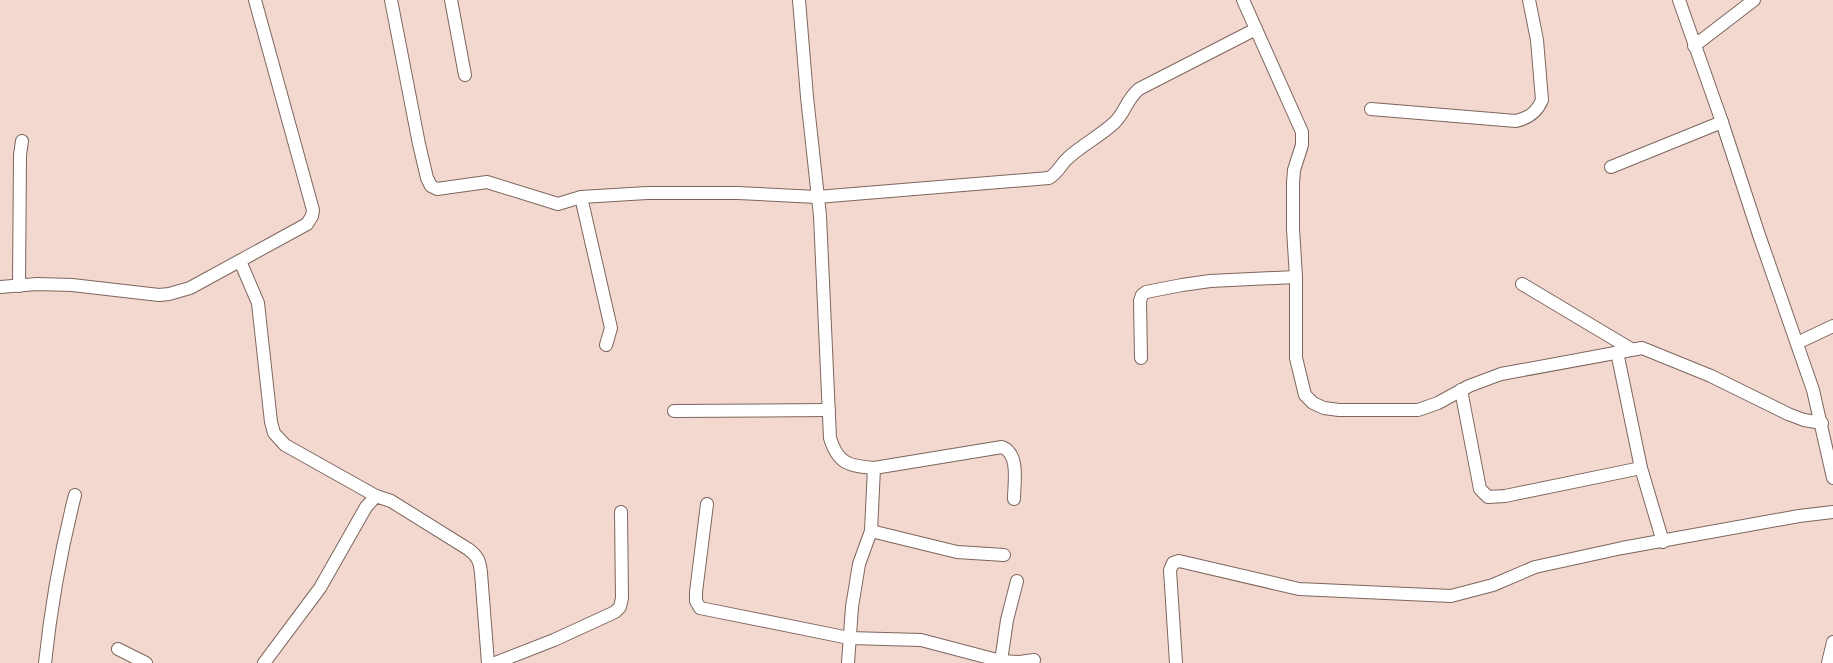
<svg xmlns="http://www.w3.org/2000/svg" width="1833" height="663" font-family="'Noto Sans',sans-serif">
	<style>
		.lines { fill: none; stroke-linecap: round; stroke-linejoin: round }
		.minor-casing { stroke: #7d665e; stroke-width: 14 }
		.minor { stroke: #fff; stroke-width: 12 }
	</style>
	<rect width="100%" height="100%" fill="#f2d8ce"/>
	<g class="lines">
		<defs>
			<g id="minor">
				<path d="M391 0 419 144 427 178 431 186 437 189 487 182 558 204 581 197 647 193H738L817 197 1049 178C1058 173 1061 164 1068 158 1082 145 1100 136 1114 123 1126 112 1125 101 1139 89L1256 29"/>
				<path d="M451 0 465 75"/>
				<path d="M799 0 807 97 820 216 830 438C838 464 849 466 874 468L871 531 859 564 852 607 848 663"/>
				<path d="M1243 0 1302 132V145L1294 170 1293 183V229L1296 277V358L1305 395 1313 403 1324 408 1339 410H1418L1438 403 1469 386 1501 374 1642 348 1711 376 1788 414 1804 420 1822 423"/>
				<path d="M1679 0 1722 122 1759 235 1813 390 1833 478"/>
				<path d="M1694 46 1754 0"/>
				<path d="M1371 109 1516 121C1529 118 1537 112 1542 100L1537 40 1529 0"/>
				<path d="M1611 167 1722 122"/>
				<path d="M581 197 611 328 606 345"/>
				<path d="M240 261 258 303 271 422 274 433 285 445 376 496"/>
				<path d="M1522 284 1631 349"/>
				<path d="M19 286 20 155 22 141"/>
				<path d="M0 287 37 284 72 285 159 295 169 294 190 288 307 224 312 216 313 210 255 0"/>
				<path d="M1797 343 1833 326"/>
				<path d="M1617 352 1641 468 1663 542"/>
				<path d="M1141 358 1140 301 1142 295 1146 292 1182 285 1210 281 1296 277"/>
				<path d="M1461 390 1480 489 1488 497 1505 496 1641 468"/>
				<path d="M674 411 829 410"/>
				<path d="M874 468 1002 447C1020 454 1014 483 1014 499"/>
				<path d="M707 504 696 592V601L700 608 849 638 921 640 1001 661 1020 662 1034 660"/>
				<path d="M871 531 957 552 1004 555"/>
				<path d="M118 649 146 663"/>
				<path d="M1001 661 1007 620 1017 581"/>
				<path d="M45 663C51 606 61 550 75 495"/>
				<path d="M264 663 320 588 366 507 376 496 391 501 468 549C478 556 480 562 481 573L488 663"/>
				<path d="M495 663 554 640 615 612 620 607 622 598 621 512"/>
				<path d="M1176 663 1170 570 1173 563 1179 561 1299 589 1451 596 1493 585 1535 567 1622 548 1799 516 1833 512"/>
				<path d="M1828 663 1833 642"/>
			</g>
		</defs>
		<!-- minor casing -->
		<use href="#minor" class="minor-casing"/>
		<!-- minor -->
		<use href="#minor" class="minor"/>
	</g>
</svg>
